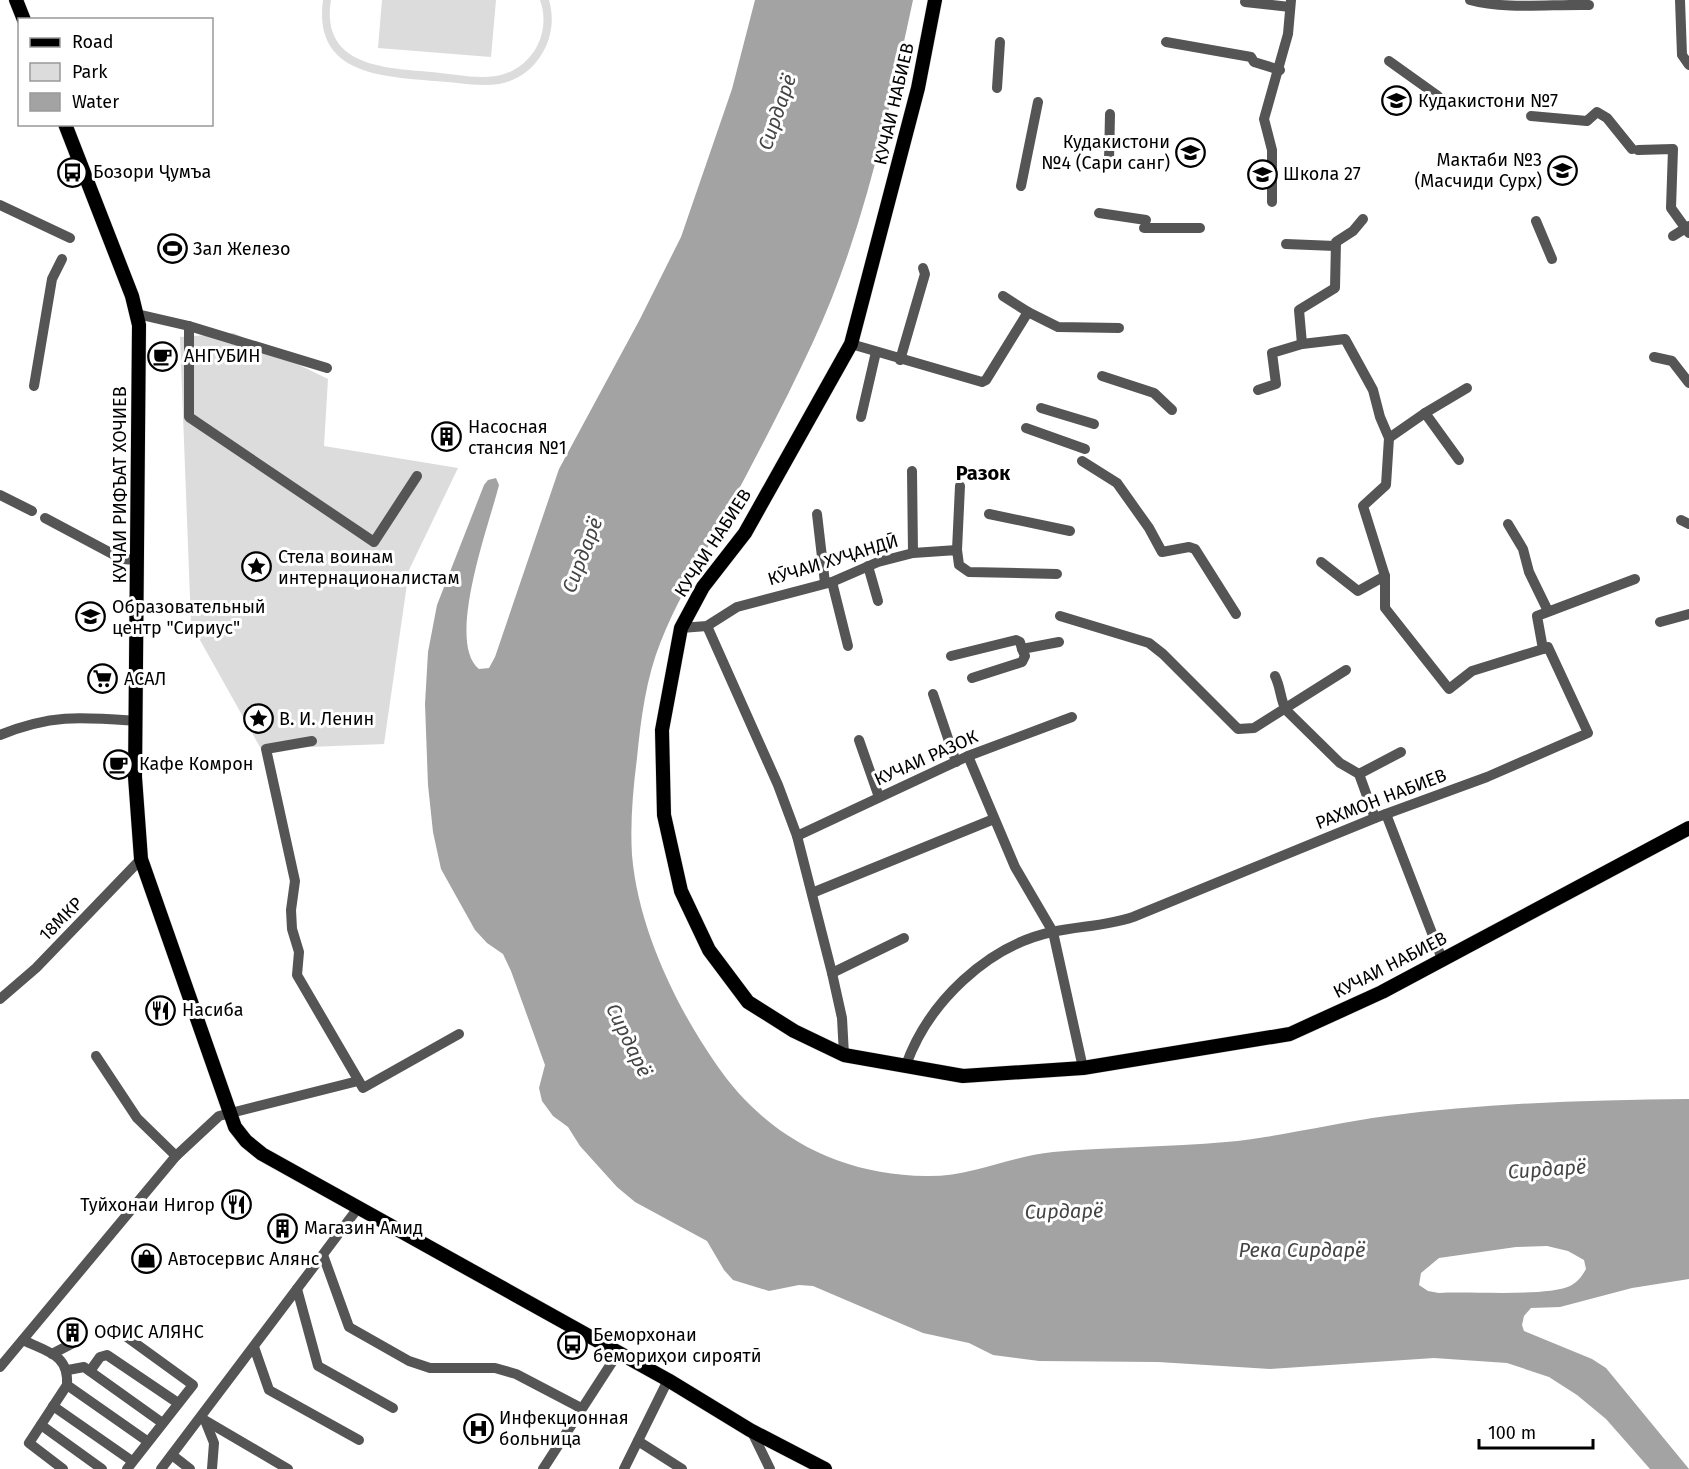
<svg xmlns="http://www.w3.org/2000/svg" width="1689" height="1469" font-family="'Fira Sans',sans-serif">
	<style>
		.green { fill: #dcdcdc }
		.water { fill: #a3a3a3; fill-rule: evenodd }
		.lines { fill: none; stroke-linecap: round; stroke-linejoin: round }
		.major-casing { stroke: #dbdbdb; stroke-width: 15 }
		.minor { stroke: #555; stroke-width: 10 }
		.major { stroke: #000; stroke-width: 14 }
		.labels { text-anchor: middle; stroke-width: 6; stroke-linejoin: round; paint-order: stroke }
		.poi-label { font-size: 18px; fill: #000; stroke: #fff; text-anchor: start }
		.street-label { font-size: 18px; fill: #000; stroke: #fff }
		.water-label { font-size: 20px; font-style: italic; fill: #444; stroke: #fff }
		.neighbourhood-label { font-size: 20px; font-weight: bold; fill: #000; stroke: #fff }
	</style>
	<rect width="100%" height="100%" fill="#fff"/>
	<!-- green -->
	<g class="green">
		<path d="M323 0H331C320 67 386 68 432 72 453 74 476 79 496 76 532 70 552 33 540 0H549C560 37 537 77 499 84 478 87 455 82 435 81 382 76 313 75 323 0Z"/>
		<path d="M382 0H496L491 57 378 48Z"/>
		<path d="M234 333 328 379 324 446 458 468 409 570 384 744 261 749 191 624 180 337Z"/>
	</g>
	<!-- water -->
	<path class="water" d="M755 0H913C888 116 863 234 813 342 781 411 745 478 709 545 692 577 674 608 661 641 646 678 641 718 637 758 633 790 630 823 632 855 638 927 675 1005 716 1064 765 1136 839 1175 926 1176 971 1177 1010 1156 1053 1152 1111 1147 1169 1147 1226 1142 1280 1137 1333 1123 1387 1116 1487 1103 1588 1100 1689 1099V1279L1632 1288 1560 1307 1531 1308 1524 1316 1522 1325 1524 1331 1592 1359 1606 1368 1689 1469H1650L1606 1419 1577 1395 1549 1377 1507 1363 1434 1358 1270 1369 1158 1362 1039 1361 993 1355 969 1343 923 1333 813 1286 799 1285 769 1291 733 1280 724 1270 707 1241 635 1202 617 1187 580 1146 568 1127 553 1116 542 1101 539 1088 545 1065 511 971 503 954 487 943 475 930 441 869 433 832 428 785 425 704 428 652 437 605 484 485 488 480 496 478 499 485C490 522 445 642 479 669L489 668 495 657 559 469 640 319 681 237 732 89ZM1547 1246 1568 1251 1584 1260 1586 1269C1582 1276 1578 1282 1570 1286 1546 1297 1470 1291 1439 1293L1428 1291 1419 1285 1421 1273 1439 1258 1516 1247Z"/>
	<g class="lines">
		<defs>
			<g id="major">
				<path d="M16 0 24 20"/>
				<path d="M935 0 918 88 851 344 745 533 703 587 681 628 662 730 664 815 681 891 709 950 748 1002 794 1031 844 1055 963 1076 1083 1068 1290 1034 1382 992 1689 828"/>
				<path d="M65 124 132 296 139 325 135 777 141 859 235 1127 246 1141 262 1154 668 1380 750 1430 825 1469"/>
			</g>
		</defs>
		<!-- major casing -->
		<use href="#major" class="major-casing"/>
		<!-- minor -->
		<g class="minor">
			<path d="M1470 0C1505 10 1552 4 1589 5"/>
			<path d="M1680 0 1682 55 1689 65"/>
			<path d="M1245 2 1290 7"/>
			<path d="M1166 42 1251 57 1254 62 1280 70"/>
			<path d="M1389 61 1438 96"/>
			<path d="M997 88 1000 42"/>
			<path d="M1531 116 1587 121 1597 112 1607 118 1632 149"/>
			<path d="M1638 150 1673 149 1671 208 1689 233"/>
			<path d="M1109 161 1110 114"/>
			<path d="M1021 186 1038 102"/>
			<path d="M1272 202V150L1264 119 1288 34 1291 0"/>
			<path d="M0 205 70 238"/>
			<path d="M1099 213 1146 220"/>
			<path d="M1363 219 1353 231 1336 242 1335 288 1299 310 1302 344 1345 339 1373 390 1380 417 1389 438 1386 485 1363 506 1385 576V608L1449 689 1472 671 1543 649 1537 616 1635 579"/>
			<path d="M1536 221 1552 259"/>
			<path d="M1144 228H1200"/>
			<path d="M1673 236 1689 226"/>
			<path d="M1286 244 1335 246"/>
			<path d="M1003 296 1028 312"/>
			<path d="M137 314 189 326V417L374 542 417 476"/>
			<path d="M189 326 327 368"/>
			<path d="M851 344 982 382 986 380 1028 312 1058 327 1119 328"/>
			<path d="M1654 357 1672 361 1689 383"/>
			<path d="M900 360 925 274 923 268"/>
			<path d="M1102 376 1154 393 1172 410"/>
			<path d="M34 386 52 279 62 259"/>
			<path d="M1258 390 1276 384 1272 353 1302 344"/>
			<path d="M1041 408 1094 424"/>
			<path d="M1425 413 1467 388"/>
			<path d="M861 417 876 352"/>
			<path d="M1026 428 1085 449"/>
			<path d="M1389 438 1425 413 1459 460"/>
			<path d="M1082 461 1117 483 1149 528 1162 552 1189 547 1195 549 1236 614"/>
			<path d="M912 471 913 553"/>
			<path d="M0 495 32 511"/>
			<path d="M817 514 825 583"/>
			<path d="M989 514 1070 531"/>
			<path d="M45 518 122 559 137 560"/>
			<path d="M1681 520 1689 524"/>
			<path d="M1508 524 1523 549 1529 572 1548 611"/>
			<path d="M957 550 960 486"/>
			<path d="M1321 562 1358 591 1385 576"/>
			<path d="M868 566 878 601"/>
			<path d="M832 582 848 646"/>
			<path d="M1060 616 1149 643 1163 654 1238 729 1254 728 1346 670"/>
			<path d="M1660 622 1689 614"/>
			<path d="M707 626 778 785 797 836 832 973 842 1018 844 1055"/>
			<path d="M681 628 707 626 737 607 832 582 878 562 913 553 957 550 959 565 969 572 1057 574"/>
			<path d="M951 656 1016 640 1020 642 1022 649"/>
			<path d="M1275 676C1281 688 1280 699 1286 710L1340 763 1359 774 1375 818"/>
			<path d="M972 678 1022 662 1025 656 1022 649 1059 642"/>
			<path d="M933 694 956 762"/>
			<path d="M0 735C52 714 81 717 136 721"/>
			<path d="M859 740 879 797"/>
			<path d="M312 741 266 749 295 881 291 910 292 929 299 952 297 975 363 1088 459 1034"/>
			<path d="M968 756 1015 867 1053 932 1083 1068"/>
			<path d="M1359 774 1401 752"/>
			<path d="M1386 814 1442 959"/>
			<path d="M797 836 968 756 1072 717"/>
			<path d="M812 893 994 819"/>
			<path d="M832 973 904 938"/>
			<path d="M0 999 36 968 141 859"/>
			<path d="M96 1056 137 1118 176 1156"/>
			<path d="M906 1065C928 1003 987 946 1052 932 1080 926 1107 926 1133 917L1375 818 1487 777 1588 733 1548 647 1543 649"/>
			<path d="M323 1255 349 1327 409 1361 430 1368H495L516 1374 581 1408"/>
			<path d="M297 1289 318 1366 393 1408"/>
			<path d="M124 1335 193 1385 127 1469"/>
			<path d="M23 1340C47 1352 69 1354 67 1385L147 1441"/>
			<path d="M254 1347 269 1390 359 1440"/>
			<path d="M52 1354 73 1343"/>
			<path d="M0 1367 176 1156 219 1116 358 1081"/>
			<path d="M68 1370 84 1367 161 1422"/>
			<path d="M90 1371 100 1357 107 1355 178 1403"/>
			<path d="M53 1406 132 1461"/>
			<path d="M201 1418 288 1469"/>
			<path d="M206 1423 214 1443 212 1469"/>
			<path d="M41 1425 102 1469"/>
			<path d="M751 1430 770 1469"/>
			<path d="M638 1441 682 1469"/>
			<path d="M172 1455 190 1469"/>
			<path d="M63 1469 29 1443 67 1385"/>
			<path d="M161 1469 358 1208"/>
			<path d="M543 1469 618 1353"/>
			<path d="M624 1469 668 1380"/>
		</g>
		<!-- major -->
		<use href="#major" class="major"/>
	</g>
	<!-- icons -->
	<defs>
		<symbol id="school-ring" viewBox="-11 -11 22 22"><circle r="9.5" fill="#fff" stroke="#000" stroke-width="1.5"/><path d="M0-5L7-2L0 1L-7-2ZM-4 1L0 2.5L4 1V4Q0 6-4 4Z" fill="#000"/></symbol>
		<symbol id="bus-ring" viewBox="-11 -11 22 22"><circle r="9.5" fill="#fff" stroke="#000" stroke-width="1.5"/><path d="M-5-6H5V4H4V6H2V4H-2V6H-4V4H-5ZM-3.5-4V0h7V-4ZM-3.5 1.2v1.5H-2V1.2ZM2 1.2v1.5H3.5V1.2Z" fill="#000"/></symbol>
		<symbol id="stadium-ring" viewBox="-11 -11 22 22"><circle r="9.5" fill="#fff" stroke="#000" stroke-width="1.5"/><path d="M0-5a6.5 5 0 1 0 0 10a6.5 5 0 1 0 0-10ZM-3.5-1.8h7v3.6h-7Z" fill="#000"/></symbol>
		<symbol id="cafe-ring" viewBox="-11 -11 22 22"><circle r="9.5" fill="#fff" stroke="#000" stroke-width="1.5"/><path d="M-5.5-4.5H6V0H3Q3 3.5 0 3.5H-2.5Q-5.5 3.5-5.5 0ZM3-3.2v2h1.7v-2ZM-6 4.5H4V6H-6Z" fill="#000"/></symbol>
		<symbol id="building-ring" viewBox="-11 -11 22 22"><circle r="9.5" fill="#fff" stroke="#000" stroke-width="1.5"/><path d="M-4-6H4V6H1V3H-1V6H-4ZM-2.5-4.3h1.7v1.8h-1.7ZM.8-4.3h1.7v1.8H.8ZM-2.5-1h1.7V.8h-1.7ZM.8-1h1.7V.8H.8Z" fill="#000"/></symbol>
		<symbol id="sight-ring" viewBox="-11 -11 22 22"><circle r="9.5" fill="#fff" stroke="#000" stroke-width="1.5"/><path d="M0-6L1.8-2.2L6-1.7L2.9 1.2L3.7 5.4L0 3.3L-3.7 5.4L-2.9 1.2L-6-1.7L-1.8-2.2Z" fill="#000"/></symbol>
		<symbol id="supermarket-ring" viewBox="-11 -11 22 22"><circle r="9.5" fill="#fff" stroke="#000" stroke-width="1.5"/><path d="M-6-5.5h2.5l.6 2H6L4.5 2H-2.5L-4.4-4H-6ZM-1.5 3.2a1.3 1.3 0 1 0 .1 0ZM3 3.2a1.3 1.3 0 1 0 .1 0Z" fill="#000"/></symbol>
		<symbol id="restaurant-ring" viewBox="-11 -11 22 22"><circle r="9.5" fill="#fff" stroke="#000" stroke-width="1.5"/><path d="M-5-6h1v4h1v-4h1v4h1v-4h1v5L-1.5 .5V6h-2V.5L-5-1ZM5-6V6H3V1.5H1.5Q1.5-4 5-6Z" fill="#000"/></symbol>
		<symbol id="shop-ring" viewBox="-11 -11 22 22"><circle r="9.5" fill="#fff" stroke="#000" stroke-width="1.5"/><path d="M-5-2.5h2.3a2.7 3.5 0 0 1 5.4 0H5L5.5 6h-11ZM-1.5-2.5h3a1.5 2.3 0 0 0-3 0Z" fill="#000"/></symbol>
		<symbol id="hospital-ring" viewBox="-11 -11 22 22"><circle r="9.5" fill="#fff" stroke="#000" stroke-width="1.5"/><path d="M-5-5h3v3.5h4V-5h3V5h-3V1.5h-4V5h-3Z" fill="#000"/></symbol>
	</defs>
	<g fill-rule="evenodd">
		<use href="#school-ring" x="1380" y="84" width="33" height="33"/>
		<use href="#school-ring" x="1174" y="136" width="33" height="33"/>
		<use href="#school-ring" x="1546" y="154" width="33" height="33"/>
		<use href="#bus-ring" x="56" y="156" width="33" height="33"/>
		<use href="#school-ring" x="1246" y="158" width="33" height="33"/>
		<use href="#stadium-ring" x="156" y="232" width="33" height="33"/>
		<use href="#cafe-ring" x="146" y="340" width="33" height="33"/>
		<use href="#building-ring" x="430" y="420" width="33" height="33"/>
		<use href="#sight-ring" x="240" y="550" width="33" height="33"/>
		<use href="#school-ring" x="74" y="600" width="33" height="33"/>
		<use href="#supermarket-ring" x="86" y="662" width="33" height="33"/>
		<use href="#sight-ring" x="242" y="702" width="33" height="33"/>
		<use href="#cafe-ring" x="102" y="748" width="33" height="33"/>
		<use href="#restaurant-ring" x="144" y="994" width="33" height="33"/>
		<use href="#restaurant-ring" x="220" y="1188" width="33" height="33"/>
		<use href="#building-ring" x="266" y="1212" width="33" height="33"/>
		<use href="#shop-ring" x="130" y="1242" width="33" height="33"/>
		<use href="#building-ring" x="56" y="1316" width="33" height="33"/>
		<use href="#bus-ring" x="556" y="1328" width="33" height="33"/>
		<use href="#hospital-ring" x="462" y="1412" width="33" height="33"/>
	</g>
	<g class="labels">
		<!-- poi labels -->
		<g class="poi-label">
			<text x="1418" y="107">Кудакистони №7</text>
			<text x="1170" y="148" text-anchor="end">Кудакистони<tspan x="1170" dy="21">№4 (Сари санг)</tspan></text>
			<text x="1542" y="166" text-anchor="end">Мактаби №3<tspan x="1542" dy="21">(Масчиди Сурх)</tspan></text>
			<text x="93" y="178">Бозори Ҷумъа</text>
			<text x="1283" y="180">Школа 27</text>
			<text x="193" y="255">Зал Железо</text>
			<text x="184" y="362">АНГУБИН</text>
			<text x="468" y="433">Насосная<tspan x="468" dy="21">стансия №1</tspan></text>
			<text x="278" y="563">Стела воинам<tspan x="278" dy="21">интернационалистам</tspan></text>
			<text x="112" y="613">Образовательный<tspan x="112" dy="21">центр "Сириус"</tspan></text>
			<text x="124" y="685">АСАЛ</text>
			<text x="279" y="725">В. И. Ленин</text>
			<text x="139" y="770">Кафе Комрон</text>
			<text x="182" y="1016">Насиба</text>
			<text x="215" y="1211" text-anchor="end">Туйхонаи Нигор</text>
			<text x="304" y="1234">Магазин Амид</text>
			<text x="168" y="1265">Автосервис Алянс</text>
			<text x="94" y="1338">ОФИС АЛЯНС</text>
			<text x="593" y="1341">Беморхонаи<tspan x="593" dy="21">бемориҳои сироятӣ</tspan></text>
			<text x="499" y="1424">Инфекционная<tspan x="499" dy="21">больница</tspan></text>
		</g>
		<!-- street labels -->
		<g class="street-label">
			<text transform="translate(894 104) rotate(-77)" y="6">КУЧАИ НАБИЕВ</text>
			<text transform="translate(120 485) rotate(-90)" y="6">КУЧАИ РИФЪАТ ХОЧИЕВ</text>
			<text transform="translate(713 543) rotate(-57)" y="6">КУЧАИ НАБИЕВ</text>
			<text transform="translate(833 560) rotate(-17)" y="6">КӮЧАИ ХУҶАНДӢ</text>
			<text transform="translate(926 758) rotate(-24)" y="6">КУЧАИ РАЗОК</text>
			<text transform="translate(1381 799) rotate(-21)" y="6">РАХМОН НАБИЕВ</text>
			<text transform="translate(61 919) rotate(-45)" y="6">18МКР</text>
			<text transform="translate(1390 965) rotate(-27)" y="6">КУЧАИ НАБИЕВ</text>
		</g>
		<!-- water labels -->
		<g class="water-label">
			<text transform="translate(777 112) rotate(-71)" y="7">Сирдарё</text>
			<text transform="translate(582 555) rotate(-69)" y="7">Сирдарё</text>
			<text transform="translate(629 1040) rotate(64)" y="7">Сирдарё</text>
			<text transform="translate(1547 1169) rotate(-4)" y="7">Сирдарё</text>
			<text transform="translate(1064 1211) rotate(-1)" y="7">Сирдарё</text>
			<text x="1302" y="1257">Река Сирдарё</text>
		</g>
		<!-- neighbourhood labels -->
		<g class="neighbourhood-label">
			<text x="983" y="480">Разок</text>
		</g>
	</g>
	<!-- legend -->
	<rect x="18" y="18" width="195" height="108" fill="#ffffff" stroke="#999999" stroke-width="1.5"/>
	<rect x="30" y="38" width="30" height="9" fill="#000000" stroke="#999999" stroke-width="1.5"/>
	<text x="72" y="48" font-size="18" fill="#000000">Road</text>
	<rect x="30" y="63" width="30" height="18" fill="#dcdcdc" stroke="#999999" stroke-width="1.5"/>
	<text x="72" y="78" font-size="18" fill="#000000">Park</text>
	<rect x="30" y="93" width="30" height="18" fill="#a3a3a3" stroke="#999999" stroke-width="1.5"/>
	<text x="72" y="108" font-size="18" fill="#000000">Water</text>
	<!-- scale -->
	<path d="M1479 1439v9h114v-9" fill="none" stroke="#000000" stroke-width="3"/>
	<text x="1488" y="1439" font-size="18" fill="#000000" stroke="#ffffff" stroke-width="4.5" paint-order="stroke">100 m</text>
</svg>
